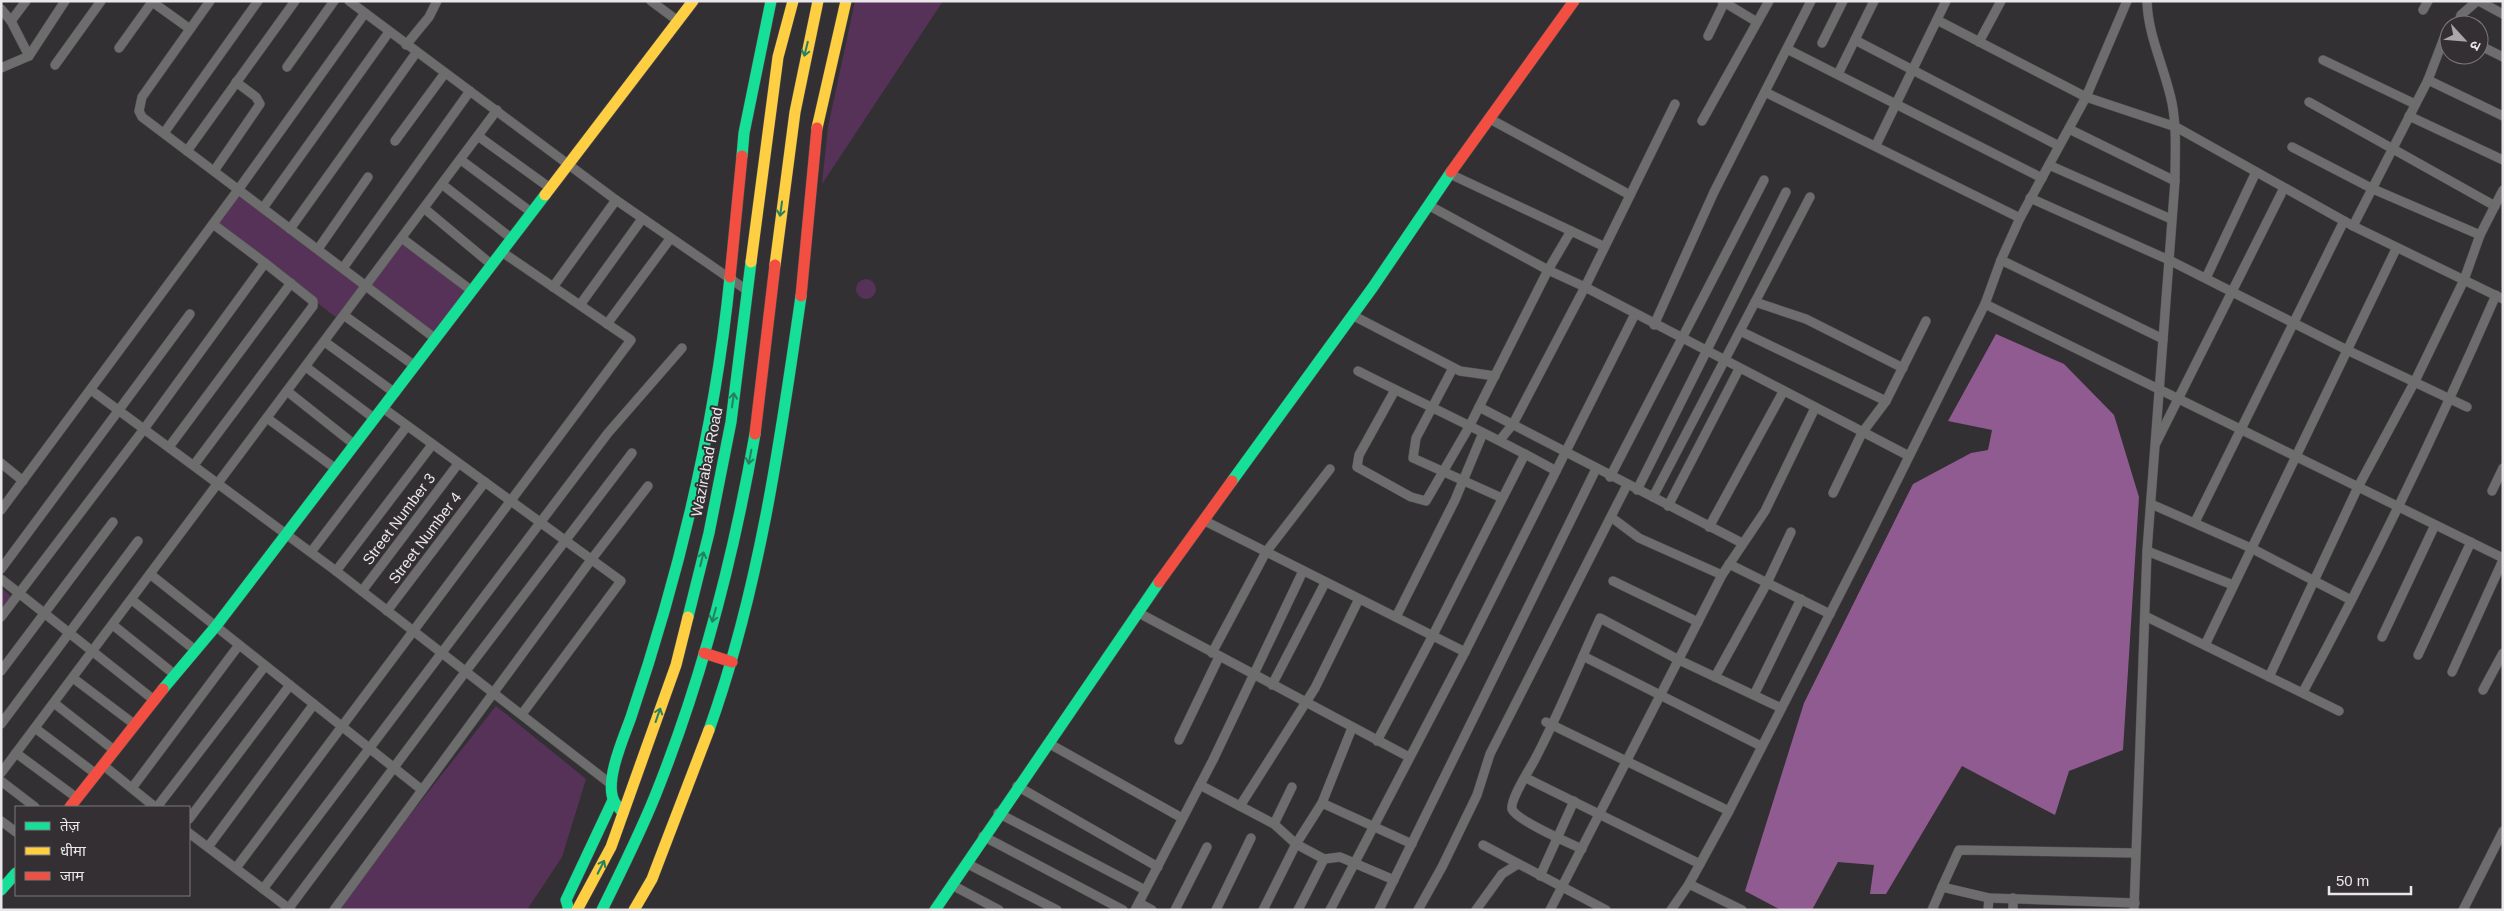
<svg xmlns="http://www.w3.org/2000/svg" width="2504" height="911" font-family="Helvetica,'Noto Sans Devanagari',sans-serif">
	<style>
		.green { fill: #573258 }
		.water { fill: #905b90 }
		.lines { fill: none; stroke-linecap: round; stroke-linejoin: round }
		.street-casing { stroke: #504e50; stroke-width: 10 }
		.fast-casing { stroke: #504e50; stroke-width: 12 }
		.slow-casing { stroke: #504e50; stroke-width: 12 }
		.jam-casing { stroke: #504e50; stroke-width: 12 }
		.street { stroke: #6e6d6e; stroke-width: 9 }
		.fast { stroke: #16e098; stroke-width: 11 }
		.slow { stroke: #ffcf43; stroke-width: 11 }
		.jam { stroke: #f24e42; stroke-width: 11 }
		.oneway { stroke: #267f60 }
		.labels { text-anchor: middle; stroke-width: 4; stroke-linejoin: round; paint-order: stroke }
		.street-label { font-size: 15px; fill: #eae7ea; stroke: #332f33 }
	</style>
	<rect width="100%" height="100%" fill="#323032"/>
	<!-- green -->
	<g class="green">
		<path d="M855 1H943L822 184 828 127Z"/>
		<path d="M238 190 367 287 403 239 472 291 436 339 367 287 341 321 213 224Z"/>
		<circle cx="866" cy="289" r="10"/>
		<path d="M1 588 12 597 1 612Z"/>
		<path d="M496 706 586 779 562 857 527 910H335Z"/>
	</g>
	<!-- water -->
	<path class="water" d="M1996 334 2064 364 2114 415 2139 497 2123 750 2069 771 2055 815 1962 766 1886 894H1870L1874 865 1838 862 1812 910H1781L1745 891 1804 703 1913 484 1971 453 1988 450 1992 430 1948 421Z"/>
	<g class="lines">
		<defs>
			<g id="street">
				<path d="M151 1 190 29"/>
				<path d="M210 1 142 97 139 111 142 117 436 339"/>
				<path d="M349 1 616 200 748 291"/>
				<path d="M651 1 678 21"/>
				<path d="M1722 1 1757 22"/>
				<path d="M2479 1 2503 14"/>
				<path d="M1 9 11 21 29 56"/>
				<path d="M2423 10 2428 1"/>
				<path d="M1937 20 2086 97 2176 127 2353 226 2503 299"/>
				<path d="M11 21 26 1"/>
				<path d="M2458 25 2461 15 2477 1"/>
				<path d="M1708 36 1725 1"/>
				<path d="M1855 40 2059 146"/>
				<path d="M1979 42 2001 1"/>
				<path d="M1822 43 1843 1"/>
				<path d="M406 45 429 17 437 1"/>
				<path d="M2479 45 2503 57"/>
				<path d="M119 48 152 2"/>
				<path d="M1787 49 2042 178"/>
				<path d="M2323 60 2415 104"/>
				<path d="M55 65 101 1"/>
				<path d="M287 67 334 1"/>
				<path d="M1 68 29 56 65 1"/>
				<path d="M1838 74 1874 1"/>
				<path d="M2428 80 2503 116"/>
				<path d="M1765 92 2020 218"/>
				<path d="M2309 102 2495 206"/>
				<path d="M2409 116 2503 160"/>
				<path d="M1490 119 1630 195"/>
				<path d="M1702 121 1769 1"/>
				<path d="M2069 129 2175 181"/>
				<path d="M164 133 258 1"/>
				<path d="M478 136 550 188"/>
				<path d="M395 141 445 73"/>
				<path d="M1876 145 1946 1"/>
				<path d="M2292 147 2373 189 2480 235"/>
				<path d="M187 151 295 1"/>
				<path d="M461 160 531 212"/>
				<path d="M2049 165 2171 219"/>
				<path d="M214 171 260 104 256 97 236 82"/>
				<path d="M1450 174 1603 246"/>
				<path d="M443 185 511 238"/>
				<path d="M2030 198 2169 260 2349 351 2467 407"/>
				<path d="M1428 205 1548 270 1585 287 1909 456"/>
				<path d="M263 208 389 32"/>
				<path d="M425 209 492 265"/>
				<path d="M2353 226 2428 80 2444 38 2449 34"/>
				<path d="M290 229 416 53"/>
				<path d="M403 239 472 291"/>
				<path d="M318 249 368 177"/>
				<path d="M2001 260 2163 339"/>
				<path d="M343 268 470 91"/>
				<path d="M2206 278 2256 172"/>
				<path d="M553 287 616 200"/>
				<path d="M1755 302 1806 319 1903 368"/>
				<path d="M1985 304 2503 558"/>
				<path d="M580 305 642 219"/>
				<path d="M1352 315 1460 371 1495 376"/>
				<path d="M345 316 415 366"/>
				<path d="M607 324 670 239"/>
				<path d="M1654 325 1714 192 1811 1"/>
				<path d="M1740 331 1886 401"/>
				<path d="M325 342 395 393"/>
				<path d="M306 367 375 419"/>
				<path d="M1453 368 1416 438 1413 458 1502 498"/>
				<path d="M1358 371C1425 405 1492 435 1556 471"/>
				<path d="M91 390 336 571 612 785"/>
				<path d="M1395 390 1359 455 1357 467 1411 497 1426 501 1469 427 1548 270 1571 231"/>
				<path d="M287 391 355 445"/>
				<path d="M1479 407 1742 543"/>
				<path d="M383 408 621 581 522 714"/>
				<path d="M267 418 336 469"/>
				<path d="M1500 440 1513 424 1585 287 1675 104"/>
				<path d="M2156 443 2284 188"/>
				<path d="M169 447 291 283"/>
				<path d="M1 463 23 481"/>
				<path d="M194 465 313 306V301L265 263"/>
				<path d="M1610 477 1764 180"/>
				<path d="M1637 490 1786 192"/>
				<path d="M2492 491 2503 468"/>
				<path d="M1833 493 1862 433 1886 401 1926 321"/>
				<path d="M1653 497 1810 197"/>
				<path d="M2151 504 2251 548 2351 600"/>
				<path d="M1668 506 1739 369"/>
				<path d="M1 510 238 190 365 13"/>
				<path d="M1611 517 1639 538 1722 575"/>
				<path d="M1205 521 1465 652"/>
				<path d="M2195 522 2344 221"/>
				<path d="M1709 527 1783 392"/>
				<path d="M2147 551 2233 585"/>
				<path d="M311 552 407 426"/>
				<path d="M1729 564 1830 614"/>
				<path d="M1 569 190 314"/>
				<path d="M336 571 432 445"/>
				<path d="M150 574 422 790"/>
				<path d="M1 579 154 700"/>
				<path d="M1613 581 1698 622"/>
				<path d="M362 591 458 464"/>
				<path d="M132 600 195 650"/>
				<path d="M387 611 485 482"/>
				<path d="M1137 612 1409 757"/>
				<path d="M2145 616 2339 711"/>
				<path d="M1 617 144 429 265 263 213 224"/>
				<path d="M1396 617 1455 500 1483 433"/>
				<path d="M113 625 174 674"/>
				<path d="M2382 637 2435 525"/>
				<path d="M2205 645 2396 249"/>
				<path d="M1212 653 1266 552 1330 469"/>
				<path d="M2418 655 2471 542"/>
				<path d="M1583 656 1761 746"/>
				<path d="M1 671 113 522"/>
				<path d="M2452 672 2503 560"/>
				<path d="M1715 677 1767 583 1791 532"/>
				<path d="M2269 677 2358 487 2414 383 2464 280 2480 235 2503 190"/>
				<path d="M73 678 134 724"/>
				<path d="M1272 685 1325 583"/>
				<path d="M2483 690 2503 653"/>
				<path d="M2303 692C2373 563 2437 430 2496 295"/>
				<path d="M1754 695 1801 599"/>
				<path d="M54 703 114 750"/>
				<path d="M1546 722 1729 811"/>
				<path d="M1 724 138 541"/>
				<path d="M35 728 96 774"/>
				<path d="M1179 740 1219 657"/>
				<path d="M1377 741 1432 637 1525 454"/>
				<path d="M1048 743 1182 818"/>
				<path d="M16 753 77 798"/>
				<path d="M103 765 155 807"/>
				<path d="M1 773 497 110"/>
				<path d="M1530 780 1700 864"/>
				<path d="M1 781 35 807"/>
				<path d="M1200 785 1274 824 1296 844 1324 859 1340 857 1394 880"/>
				<path d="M1017 786 1158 867"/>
				<path d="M132 788 239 645"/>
				<path d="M1322 803 1412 844"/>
				<path d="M1240 806 1315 688 1359 599"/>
				<path d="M157 807 265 666"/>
				<path d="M998 813 1145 890"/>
				<path d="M189 819 290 685"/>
				<path d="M1 821 16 832"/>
				<path d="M1274 824 1292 787"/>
				<path d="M189 833 291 910"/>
				<path d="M983 836 1123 910"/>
				<path d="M1483 845 1606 910"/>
				<path d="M208 847 314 704"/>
				<path d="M1582 849C1569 843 1516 820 1512 809 1510 800 1529 770 1534 761 1559 714 1578 666 1600 618L1679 660 1781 708"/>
				<path d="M966 863 1057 910"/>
				<path d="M236 868 631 340 502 252"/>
				<path d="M1540 876 1574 801"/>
				<path d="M1689 884 1742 910"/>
				<path d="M952 885 999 910"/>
				<path d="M263 889 608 433 682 348"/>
				<path d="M1139 903 1152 910"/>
				<path d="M2135 903 1989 898 1942 887 1959 850 2136 853"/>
				<path d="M289 908 466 671 632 453"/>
				<path d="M334 910 591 560 648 486"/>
				<path d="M1135 910 1213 760 1303 571"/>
				<path d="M1175 910 1207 847"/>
				<path d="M1216 910 1251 838"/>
				<path d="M1263 910 1296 844 1322 803 1352 728"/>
				<path d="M1298 910 1324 859"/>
				<path d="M1330 910 1465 652 1635 314"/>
				<path d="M1379 910 1596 469"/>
				<path d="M1418 910 1442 867 1477 795 1490 754 1627 485"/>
				<path d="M1476 910 1502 874 1518 864"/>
				<path d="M1550 910 1722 575 1765 511 1815 408"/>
				<path d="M1671 910 1689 884 1729 811 1865 545 1985 304 2001 260 2020 218 2086 97 2127 1"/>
				<path d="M1932 910 1942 887"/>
				<path d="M1988 910 1989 898"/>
				<path d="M2013 910V898"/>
				<path d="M2134 910 2147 551 2175 181C2175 154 2177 129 2172 103 2165 68 2148 37 2147 1"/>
				<path d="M2463 910 2503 831"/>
			</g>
			<g id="fast">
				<path d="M742 156 744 133 771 1"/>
				<path d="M1232 481 1373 287 1451 172"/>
				<path d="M688 617 709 533 731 422 751 262"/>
				<path d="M163 689 216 626 545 195"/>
				<path d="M709 730C759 590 780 443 801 296"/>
				<path d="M623 813C620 809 616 805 614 801 604 781 624 737 631 717 679 575 715 427 730 277"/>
				<path d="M1 890 16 873"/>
				<path d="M569 910 566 900 613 800"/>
				<path d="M602 910C622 869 643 828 659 786 704 672 734 554 755 434"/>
				<path d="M935 910 1159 582"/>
			</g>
			<g id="slow">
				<path d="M817 128 846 1"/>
				<path d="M545 195 693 1"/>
				<path d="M751 262 778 57 793 1"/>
				<path d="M775 265 795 112 818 1"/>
				<path d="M577 910 611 847 676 665 688 617"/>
				<path d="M634 910 652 879 709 730"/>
			</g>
			<g id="jam">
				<path d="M1451 172 1574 1"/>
				<path d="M730 277 742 156"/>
				<path d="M801 296 817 128"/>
				<path d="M755 434 775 265"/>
				<path d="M1159 582 1232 481"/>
				<path d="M704 653 732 662"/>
				<path d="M70 807 163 689"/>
			</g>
		</defs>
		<!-- street casing -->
		<use href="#street" class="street-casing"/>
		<!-- fast casing -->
		<use href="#fast" class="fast-casing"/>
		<!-- slow casing -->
		<use href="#slow" class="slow-casing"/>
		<!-- jam casing -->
		<use href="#jam" class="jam-casing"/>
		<!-- street -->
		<use href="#street" class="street"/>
		<!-- fast -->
		<use href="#fast" class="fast"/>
		<!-- slow -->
		<use href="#slow" class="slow"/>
		<!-- jam -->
		<use href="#jam" class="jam"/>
	</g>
	<!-- one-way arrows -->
	<defs><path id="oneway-shaft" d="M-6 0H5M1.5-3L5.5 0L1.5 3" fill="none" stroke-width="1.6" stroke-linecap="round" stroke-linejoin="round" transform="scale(1.25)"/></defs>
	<g class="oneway">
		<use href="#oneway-shaft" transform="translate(806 49) rotate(104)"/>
		<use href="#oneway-shaft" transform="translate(781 209) rotate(98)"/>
		<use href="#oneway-shaft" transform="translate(733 400) rotate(-82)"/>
		<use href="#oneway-shaft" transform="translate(750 457) rotate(101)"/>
		<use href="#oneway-shaft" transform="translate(702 559) rotate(-76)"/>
		<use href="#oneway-shaft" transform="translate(714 615) rotate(105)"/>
		<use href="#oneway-shaft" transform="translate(658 715) rotate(-71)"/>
		<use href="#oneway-shaft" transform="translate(601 867) rotate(-63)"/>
	</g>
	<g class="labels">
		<!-- street labels -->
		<g class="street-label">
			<text transform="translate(707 462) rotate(-79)" y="5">Wazirabad Road</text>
			<text transform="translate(399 519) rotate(-53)" y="5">Street Number 3</text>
			<text transform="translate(425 538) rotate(-53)" y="5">Street Number 4</text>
		</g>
	</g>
	<!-- border -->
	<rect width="2504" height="911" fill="none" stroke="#eae7ea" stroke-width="5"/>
	<!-- legend -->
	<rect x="15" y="806" width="175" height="90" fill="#332f33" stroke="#7c797c"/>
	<rect x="25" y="822" width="25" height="8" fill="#16e098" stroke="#7c797c"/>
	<text x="60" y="831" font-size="15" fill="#eae7ea">तेज़</text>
	<rect x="25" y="847" width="25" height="8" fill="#ffcf43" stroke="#7c797c"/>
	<text x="60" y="856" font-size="15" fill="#eae7ea">धीमा</text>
	<rect x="25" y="872" width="25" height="8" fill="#f24e42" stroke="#7c797c"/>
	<text x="60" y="881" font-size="15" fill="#eae7ea">जाम</text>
	<!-- north arrow -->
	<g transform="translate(2464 40) rotate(116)"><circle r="24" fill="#332f33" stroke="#7c797c"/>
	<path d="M0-4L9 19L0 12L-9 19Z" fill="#aaa7aa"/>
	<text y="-8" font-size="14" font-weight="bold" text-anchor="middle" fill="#eae7ea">उ</text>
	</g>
	<!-- scale -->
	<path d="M2329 886v8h82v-8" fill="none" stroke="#eae7ea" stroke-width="2.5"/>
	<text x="2336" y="886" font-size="15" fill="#eae7ea" stroke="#332f33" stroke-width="4" paint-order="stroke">50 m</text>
</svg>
